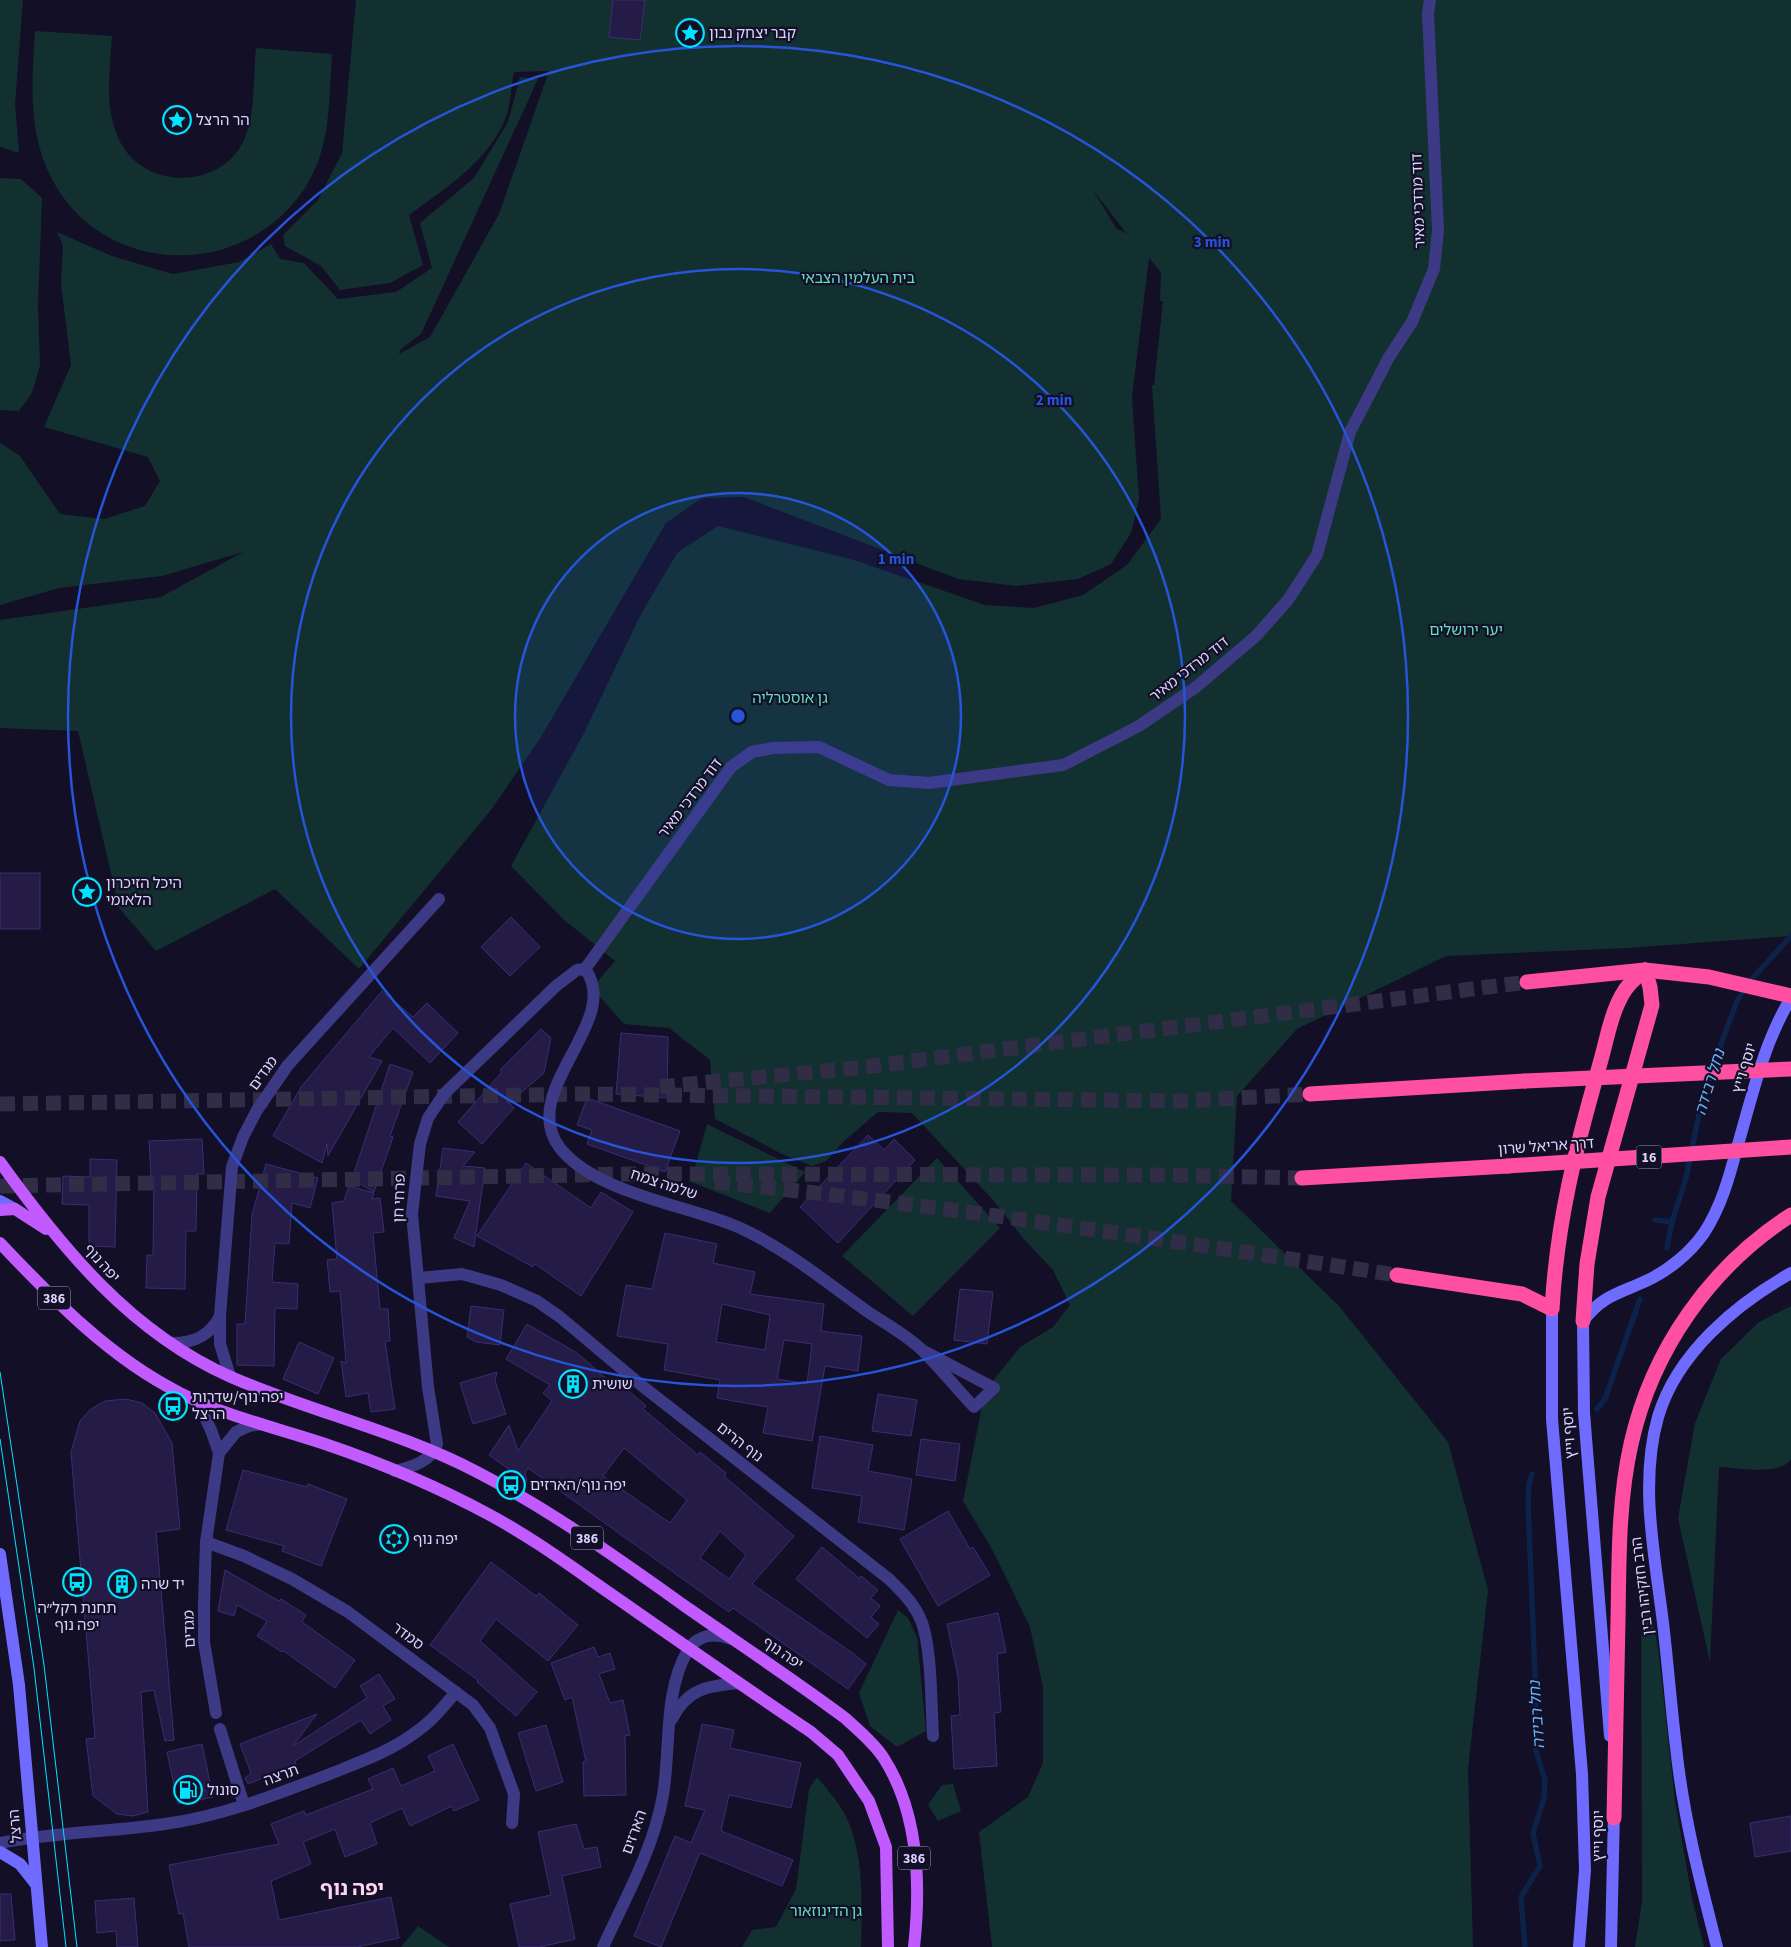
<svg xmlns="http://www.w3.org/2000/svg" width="1791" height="1947" font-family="'Source Sans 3','Noto Sans Hebrew',sans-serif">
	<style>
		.green { fill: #12302f; fill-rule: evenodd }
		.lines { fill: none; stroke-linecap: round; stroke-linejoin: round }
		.stream { stroke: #0c2248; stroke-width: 5.5 }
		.building { fill: #241b47; stroke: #3b2d73; fill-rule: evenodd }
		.highway-tunnel { stroke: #312d47; stroke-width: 15; stroke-dasharray: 15 8; stroke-linecap: butt }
		.street { stroke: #3d3a85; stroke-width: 12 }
		.secondary { stroke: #6f6bff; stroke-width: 12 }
		.primary { stroke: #c25bff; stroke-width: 12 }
		.highway { stroke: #ff4fa3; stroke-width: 15 }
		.tram { stroke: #00e5ff; stroke-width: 1 }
		.highway-bridge { stroke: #ff4fa3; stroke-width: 15 }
		.ring { fill: none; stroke: #2655da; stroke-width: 2.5 }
		.labels { text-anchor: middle; stroke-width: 4.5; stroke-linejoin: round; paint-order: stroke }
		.shield { fill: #130f26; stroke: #9e99be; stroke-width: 1 }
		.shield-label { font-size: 14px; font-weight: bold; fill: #d9d4ff }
		.poi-label { font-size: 15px; fill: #d9d4ff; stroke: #130f26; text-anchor: start }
		.street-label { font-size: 15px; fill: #d9d4ff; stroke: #130f26 }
		.park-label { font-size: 15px; fill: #5fe0c0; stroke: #130f26 }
		.water-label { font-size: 16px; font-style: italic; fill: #62b6ff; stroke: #130f26 }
		.district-label { font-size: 20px; font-weight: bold; fill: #ffd6f0; stroke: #130f26 }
		.centre { fill: #2655da; stroke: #130f26; stroke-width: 2.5 }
		.ring-label { font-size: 15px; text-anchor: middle; font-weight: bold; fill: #2655da; stroke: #130f26; stroke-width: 4.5; stroke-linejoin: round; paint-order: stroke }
	</style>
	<rect width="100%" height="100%" fill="#130f26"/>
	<!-- green -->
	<g class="green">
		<path d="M0 0H23L15 104 19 153 0 147Z"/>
		<path d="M356 0H1791V936L1628 948 1446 956 1297 1029 1237 1096 1231 1201 1339 1306 1448 1442 1488 1590 1468 1769 1473 1947H992L979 1832 1028 1797 1043 1763V1687L1030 1627 993 1551 963 1501 985 1391 1020 1347 1053 1327 1070 1305 1053 1270 1024 1239 993 1200 912 1113 878 1112 843 1142 826 1161 812 1166 782 1154 715 1119 710 1060 669 1028 624 1024 592 988 615 961 563 919 511 866 583 735 640 616 659 583 678 552 718 526 854 560 985 605 1034 608 1083 595 1127 565 1161 519 1152 385H1154L1163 301H1160L1161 272 1149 258 1132 397 1139 499 1131 533 1111 564 1078 579 1017 586 958 579 744 497 702 498 666 523 541 737 491 810 359 969 275 889 156 951 119 908 78 731 0 728V620L161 597 243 552 162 576 59 588 0 605V443L20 456 60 514 104 519 145 506 160 481 148 457 44 427 71 365 61 284 63 245 57 232 112 256 173 274 239 262 271 244 280 259 304 263 338 299 396 292 432 268 420 223 474 178 508 122 520 77 538 79 421 334 401 349 399 354 430 337 499 214 549 71 514 72C511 85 511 101 507 114 491 160 446 188 409 215L423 265 390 283 340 290 321 266 285 246 283 235 318 200 342 153ZM1093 190 1127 234 1116 228Z"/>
		<path d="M35 31 112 36C110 70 104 104 118 137 139 189 218 192 243 142 256 115 253 78 256 48L332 54C329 97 331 145 308 183 247 284 95 279 47 169 28 124 32 79 35 31Z"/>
		<path d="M0 178 21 179 42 198 38 306 40 366 32 393 19 411 0 410Z"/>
		<path d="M707 1124 805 1172 770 1213 691 1182Z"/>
		<path d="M937 1158 1000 1228 913 1316 842 1256Z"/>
		<path d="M1791 1306V1459C1780 1477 1737 1467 1719 1467L1710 1662 1678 1518 1695 1423 1721 1359 1759 1322Z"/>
		<path d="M1641 1566 1658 1647 1675 1801 1692 1898 1704 1947H1635L1642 1902Z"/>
		<path d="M898 1610 908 1618 917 1637 926 1731 897 1747 870 1726 859 1693Z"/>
		<path d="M817 1777C826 1788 836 1799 843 1811 865 1849 862 1905 861 1947H742L752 1930 776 1927 796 1889 809 1789Z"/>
		<path d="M953 1784 961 1811 938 1821 928 1805 942 1785Z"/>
		<path d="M418 1926 449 1947H401Z"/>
	</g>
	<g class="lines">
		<!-- stream -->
		<g class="stream">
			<path d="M1655 1220 1672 1222"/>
			<path d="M1667 1248 1672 1222 1686 1178 1704 1090 1737 1001 1750 981 1791 936"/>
			<path d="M1597 1409 1605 1399 1640 1299"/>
			<path d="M1525 1947 1521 1897 1540 1866 1533 1833 1544 1798 1545 1780 1536 1751 1535 1675 1528 1503 1529 1484 1532 1474"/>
		</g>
	</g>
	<!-- building -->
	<g class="building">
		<path d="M613 0H645L640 40 609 37Z"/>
		<rect x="0" y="873" width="40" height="56"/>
		<path d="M511 917 540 947 510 976 481 947Z"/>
		<path d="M382 991 413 1017 427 1003 458 1033 430 1063 393 1028 369 1057 382 1061 328 1156 327 1144 322 1163 273 1136 301 1087Z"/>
		<path d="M541 1029 551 1038 544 1073 509 1103 514 1108 482 1144 458 1122 502 1072 500 1070Z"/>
		<path d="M621 1033 668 1037 667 1098 616 1094Z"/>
		<path d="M390 1064 413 1072 390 1136 393 1137 374 1192 352 1179Z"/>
		<path d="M587 1098 680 1131 665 1172 587 1144 592 1130 577 1125Z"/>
		<path d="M868 1135 884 1150 894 1139 915 1160 838 1243 800 1207Z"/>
		<path d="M202 1139 204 1174H197L196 1231H186L185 1289 146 1288 147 1255H153L154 1176H151L149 1141Z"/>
		<path d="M443 1148 475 1152 463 1166 485 1168 474 1247 454 1238 470 1201 436 1196Z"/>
		<path d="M90 1159 117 1160 115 1247 89 1246V1205L62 1204 63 1176 90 1177Z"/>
		<path d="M526 1163 591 1208 601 1192 633 1212 581 1296 535 1264 533 1267 477 1236Z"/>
		<path d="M266 1164 318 1178 310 1208 292 1203 289 1244 275 1243 272 1282 298 1284 297 1309 275 1308 274 1366 237 1365V1324H245L252 1215Z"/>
		<path d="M349 1186 374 1193 372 1199 380 1198 384 1232 373 1233 380 1309H388L390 1341H385L395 1409 371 1412 368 1393 346 1397 341 1361 346 1363 340 1291 330 1292 327 1260 337 1259 332 1203 344 1201Z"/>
		<path d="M665 1233 717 1244 713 1263 755 1272 750 1294 824 1304 821 1331 862 1336 858 1371 825 1366 812 1441 763 1433 768 1407 717 1398 720 1380 664 1370 668 1344 617 1336 626 1285 652 1289ZM722 1304 770 1315 765 1350 716 1342ZM784 1340 812 1344 807 1384 777 1379Z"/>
		<path d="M960 1289 993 1292 987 1344 954 1340Z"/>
		<path d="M471 1306 504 1310 500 1345 476 1342 467 1337Z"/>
		<path d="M527 1324 577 1353 616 1387 620 1383 646 1406 643 1409 698 1455 700 1452 726 1473 724 1476 794 1536 752 1584 854 1654 866 1664 848 1689 733 1608 729 1612 528 1468 525 1473 527 1482 489 1455 509 1425 518 1451 552 1401 543 1393 550 1385 506 1359ZM624 1448 687 1500 670 1523 603 1476ZM720 1531 746 1555 729 1579 700 1558Z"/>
		<path d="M299 1342 334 1358 318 1394 283 1379Z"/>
		<path d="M497 1372 495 1381 506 1414 473 1424 460 1383Z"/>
		<path d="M878 1394 917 1400 911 1436 872 1431Z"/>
		<path d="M126 1399 142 1403 155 1413 172 1443 180 1529 156 1532 174 1740 165 1741 154 1690 141 1692 148 1812 133 1816 117 1814 93 1796 86 1739 95 1738 71 1452 80 1421 91 1409 105 1401Z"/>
		<path d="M820 1436 873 1445 868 1471 912 1479 904 1530 858 1522 862 1496 812 1488Z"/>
		<path d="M921 1439 960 1444 955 1481 916 1475Z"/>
		<path d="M243 1470 307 1487 308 1484 347 1499 321 1566 282 1551 284 1546 226 1530Z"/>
		<path d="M948 1511 970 1549 973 1547 990 1575 938 1606 900 1539Z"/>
		<path d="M822 1547 859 1578 861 1576 878 1590 871 1598 880 1606 871 1617 879 1624 867 1638 796 1579Z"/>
		<path d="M491 1562 536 1596 539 1593 578 1625 548 1661 496 1619 480 1641 537 1692 516 1716 477 1682 478 1680 430 1645Z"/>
		<path d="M225 1570 279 1601 281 1599 306 1615 302 1622 355 1660 335 1688 284 1651 282 1652 257 1636 267 1621 237 1605 234 1616 218 1611Z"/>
		<path d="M998 1613 1006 1652 997 1654 1001 1712 994 1713 997 1766 954 1769 951 1716 960 1715 958 1676 947 1624Z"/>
		<path d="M594 1647 598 1657 610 1653 615 1669 599 1674 610 1703 623 1700 630 1735 625 1736 626 1795 584 1796 583 1762H586L572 1697 565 1700 551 1663Z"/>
		<path d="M379 1674 395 1699 383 1706 391 1720 370 1734 361 1720 295 1761 296 1765 248 1784 245 1778 251 1773 240 1744 317 1714 293 1746 367 1698 360 1686Z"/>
		<path d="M702 1724 734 1730 730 1748 801 1763 791 1808 729 1795 721 1831 793 1860 782 1886 700 1853 661 1947 634 1936 675 1836 691 1843 705 1810 685 1806Z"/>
		<path d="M546 1725 563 1782 536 1791 518 1733Z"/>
		<path d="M202 1744 213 1797 178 1804 167 1752Z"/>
		<path d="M453 1744 479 1800 454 1811 452 1806 410 1826 402 1808 370 1823 377 1844 345 1857 335 1829 303 1842 311 1864 271 1881 279 1920 391 1897 399 1938 357 1947H189L183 1913 179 1914 169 1865 279 1844 271 1824 304 1811 306 1815 373 1789 368 1779 393 1768 401 1786 435 1771 428 1756Z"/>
		<path d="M1791 1816V1851L1755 1857 1750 1823Z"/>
		<path d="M576 1824 584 1849 597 1847 601 1867 562 1876 575 1939 540 1947H519L510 1904 551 1895 538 1832Z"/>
		<path d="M0 1894H11L15 1940 0 1941Z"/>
		<path d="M134 1898 138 1947H117L116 1931 97 1933 95 1901Z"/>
	</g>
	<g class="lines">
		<!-- highway-tunnel -->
		<g class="highway-tunnel">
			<path d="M660 1087 865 1067 1527 982"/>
			<path d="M0 1104 581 1094 1183 1101 1310 1094"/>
			<path d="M715 1182C943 1205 1170 1241 1397 1275"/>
			<path d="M0 1186 629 1174 1167 1175 1302 1178"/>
		</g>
		<!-- street -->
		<g class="street">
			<path d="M585 969 731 767 752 752 773 748 819 747 889 780 929 783 1063 765 1139 726 1196 687 1256 636 1288 600 1317 555 1350 432 1389 357 1412 322 1434 269 1438 230 1428 13 1430 0"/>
			<path d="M585 969C624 1021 516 1091 560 1148 595 1193 687 1205 738 1227 785 1248 826 1282 868 1312 886 1324 908 1336 923 1351 941 1369 957 1389 974 1407L994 1388 922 1350"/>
			<path d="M419 1278 462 1274 501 1285 537 1301 560 1317 641 1385 889 1579C900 1590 913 1602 920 1618 932 1644 931 1705 933 1736"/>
			<path d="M172 1343C194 1343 210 1336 220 1316"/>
			<path d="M230 1376 220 1344V1316L232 1167 243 1137 257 1110 288 1065 439 899"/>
			<path d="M197 1401 211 1430 219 1453"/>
			<path d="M395 1471C411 1467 431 1462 437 1444L428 1387 412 1214 420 1144 428 1118 444 1094 556 986 577 970 585 969"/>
			<path d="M206 1542 244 1556 292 1579 348 1612 473 1705 490 1728 514 1794 512 1823"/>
			<path d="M216 1713 204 1642V1603L206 1542 219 1453 236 1432 249 1426 262 1424"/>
			<path d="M672 1719C687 1689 707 1686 738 1683"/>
			<path d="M220 1729 244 1805"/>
			<path d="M0 1843C55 1832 110 1832 165 1824 224 1816 280 1793 335 1772 362 1761 393 1750 416 1732 432 1721 444 1706 456 1692"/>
			<path d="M603 1947C625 1899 654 1848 663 1795 671 1748 663 1693 688 1650 698 1634 715 1633 731 1639"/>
		</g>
		<!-- secondary -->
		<g class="secondary">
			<path d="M0 1201 15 1209"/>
			<path d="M1552 1309V1419L1582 1774 1585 1870 1579 1947"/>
			<path d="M0 1554 19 1685 42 1947"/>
			<path d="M1610 1736 1584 1413 1583 1321C1603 1295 1618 1294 1646 1281 1668 1271 1690 1253 1704 1233 1721 1207 1729 1178 1737 1148 1752 1097 1763 1044 1791 998"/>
			<path d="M0 1852 20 1864 35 1883"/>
			<path d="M1611 1947 1614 1810"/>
			<path d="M1717 1947C1700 1881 1683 1815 1676 1747 1671 1706 1668 1665 1663 1623 1655 1556 1639 1484 1658 1417 1677 1353 1736 1304 1791 1273"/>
		</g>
		<!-- primary -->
		<g class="primary">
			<path d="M0 1162C62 1248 131 1333 231 1377 311 1412 399 1431 477 1472 552 1511 620 1560 689 1609 741 1645 794 1680 845 1718 858 1730 873 1742 883 1757 919 1812 921 1884 914 1947"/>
			<path d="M0 1210 15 1209 46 1229"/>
			<path d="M0 1243C53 1299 110 1358 180 1393 225 1416 277 1428 325 1444 381 1463 436 1486 488 1514 535 1539 577 1571 621 1601 684 1645 747 1689 811 1732L838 1755 869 1801 886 1847 888 1947"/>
		</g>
		<!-- highway -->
		<g class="highway">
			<path d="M1527 982 1645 970 1709 977 1791 996"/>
			<path d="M1310 1094 1525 1081"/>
			<path d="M1302 1178 1508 1166"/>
			<path d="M1397 1275 1522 1294 1552 1309C1557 1222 1575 1151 1599 1067 1606 1044 1610 1016 1622 995 1627 985 1636 977 1645 970"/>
			<path d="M1583 1321 1587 1264 1598 1197 1652 1005 1650 987 1645 970"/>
			<path d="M1614 1818C1615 1752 1617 1687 1618 1621 1619 1563 1618 1502 1631 1444 1652 1350 1710 1267 1791 1215"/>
		</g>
		<!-- tram -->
		<g class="tram">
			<path d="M0 1372 44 1665 77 1947"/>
			<path d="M0 1439 34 1668 66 1947"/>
		</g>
		<!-- highway-bridge -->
		<g class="highway-bridge">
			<path d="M1525 1081 1791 1069"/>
			<path d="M1508 1166 1791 1147"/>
		</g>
	</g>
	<!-- distance rings -->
	<circle cx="738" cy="716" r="223" fill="#2655da" fill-opacity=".12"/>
	<g class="ring">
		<circle cx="738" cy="716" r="223"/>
		<circle cx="738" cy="716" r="447"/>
		<circle cx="738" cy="716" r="670"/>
	</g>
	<!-- icons -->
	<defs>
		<symbol id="sight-ring" viewBox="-11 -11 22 22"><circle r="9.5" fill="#130f26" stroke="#00e5ff" stroke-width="1.5"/><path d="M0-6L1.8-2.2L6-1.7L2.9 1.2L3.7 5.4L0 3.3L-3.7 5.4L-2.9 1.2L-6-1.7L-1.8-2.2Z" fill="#00e5ff"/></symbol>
		<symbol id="building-ring" viewBox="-11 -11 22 22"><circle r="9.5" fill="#130f26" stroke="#00e5ff" stroke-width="1.5"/><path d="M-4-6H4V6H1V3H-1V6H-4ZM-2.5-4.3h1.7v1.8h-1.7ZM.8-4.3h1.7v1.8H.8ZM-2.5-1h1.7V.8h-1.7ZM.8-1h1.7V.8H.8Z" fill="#00e5ff"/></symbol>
		<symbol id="bus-ring" viewBox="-11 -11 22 22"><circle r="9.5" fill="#130f26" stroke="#00e5ff" stroke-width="1.5"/><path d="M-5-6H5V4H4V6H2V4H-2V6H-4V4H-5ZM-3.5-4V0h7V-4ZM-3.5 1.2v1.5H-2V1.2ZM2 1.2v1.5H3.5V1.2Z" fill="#00e5ff"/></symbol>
		<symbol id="synagogue-ring" viewBox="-11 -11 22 22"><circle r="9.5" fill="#130f26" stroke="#00e5ff" stroke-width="1.5"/><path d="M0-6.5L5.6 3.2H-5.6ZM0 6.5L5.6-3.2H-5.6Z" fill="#00e5ff"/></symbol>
		<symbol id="fuel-ring" viewBox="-11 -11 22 22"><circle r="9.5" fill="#130f26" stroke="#00e5ff" stroke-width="1.5"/><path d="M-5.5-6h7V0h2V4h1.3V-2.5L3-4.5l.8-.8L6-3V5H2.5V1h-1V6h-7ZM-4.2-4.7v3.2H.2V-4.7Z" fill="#00e5ff"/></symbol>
	</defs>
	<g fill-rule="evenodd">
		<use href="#sight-ring" x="674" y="17" width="32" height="32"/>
		<use href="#sight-ring" x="161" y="104" width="32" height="32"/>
		<use href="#sight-ring" x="71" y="876" width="32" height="32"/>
		<use href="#building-ring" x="557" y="1368" width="32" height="32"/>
		<use href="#bus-ring" x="157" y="1390" width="32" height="32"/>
		<use href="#bus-ring" x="495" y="1469" width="32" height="32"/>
		<use href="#synagogue-ring" x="378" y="1523" width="32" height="32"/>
		<use href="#bus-ring" x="61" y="1566" width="32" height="32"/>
		<use href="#building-ring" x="106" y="1568" width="32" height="32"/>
		<use href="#fuel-ring" x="172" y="1774" width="32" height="32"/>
	</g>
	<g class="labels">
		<!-- shield labels -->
		<g class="shield">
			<rect x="1636.5" y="1145.5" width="25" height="23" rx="4"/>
			<rect x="38" y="1286.5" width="32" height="23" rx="4"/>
			<rect x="571" y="1526.5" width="32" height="23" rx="4"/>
			<rect x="898" y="1846.5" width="32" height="23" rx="4"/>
		</g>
		<g class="shield-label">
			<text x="1649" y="1162">16</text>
			<text x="54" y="1303">386</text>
			<text x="587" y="1543">386</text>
			<text x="914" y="1863">386</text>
		</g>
		<!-- poi labels -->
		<g class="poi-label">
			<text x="709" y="38">קבר יצחק נבון</text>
			<text x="196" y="125">הר הרצל</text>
			<text x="106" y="888">היכל הזיכרון<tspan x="106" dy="17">הלאומי</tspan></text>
			<text x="592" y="1389">שושית</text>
			<text x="192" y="1402">יפה נוף/שדרות<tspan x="192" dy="17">הרצל</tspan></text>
			<text x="530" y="1490">יפה נוף/הארזים</text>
			<text x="413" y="1544">יפה נוף</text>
			<text x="141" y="1589">יד שרה</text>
			<text x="77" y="1613" text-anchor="middle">תחנת רקל״ה<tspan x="77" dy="17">יפה נוף</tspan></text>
			<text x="207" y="1795">סונול</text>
		</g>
		<!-- street labels -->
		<g class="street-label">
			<text transform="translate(1418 201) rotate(-92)" y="5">דוד מרדכי מאיר</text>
			<text transform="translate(1189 669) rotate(-38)" y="5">דוד מרדכי מאיר</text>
			<text transform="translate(690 798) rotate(-53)" y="5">דוד מרדכי מאיר</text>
			<text transform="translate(1744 1068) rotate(-73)" y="5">יוסף וייץ</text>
			<text transform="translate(263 1073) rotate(-54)" y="5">מגדים</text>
			<text transform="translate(1546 1146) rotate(-4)" y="5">דרך אריאל שרון</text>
			<text transform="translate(664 1184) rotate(18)" y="5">שלמה צמח</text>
			<text transform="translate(399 1198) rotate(-88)" y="5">פרחי חן</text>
			<text transform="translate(102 1263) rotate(48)" y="5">יפה נוף</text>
			<text transform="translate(1569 1433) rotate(-94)" y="5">יוסף וייץ</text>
			<text transform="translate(740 1442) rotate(38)" y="5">נוף הרים</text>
			<text transform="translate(1642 1586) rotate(-97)" y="5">הרב חזקיהו רבין</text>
			<text transform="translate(189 1629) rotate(-92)" y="5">מגדים</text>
			<text transform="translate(408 1636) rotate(36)" y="5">סמדר</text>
			<text transform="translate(783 1653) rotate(34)" y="5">יפה נוף</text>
			<text transform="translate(281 1775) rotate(-20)" y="5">תרצה</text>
			<text transform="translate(15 1826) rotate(-95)" y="5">הרצל</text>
			<text transform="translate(634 1832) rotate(-70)" y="5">הארזים</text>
			<text transform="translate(1598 1836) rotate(-90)" y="5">יוסף וייץ</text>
		</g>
		<!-- park labels -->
		<g class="park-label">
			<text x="858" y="283">בית העלמין הצבאי</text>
			<text x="1466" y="635">יער ירושלים</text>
			<text x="790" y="703">גן אוסטרליה</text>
			<text x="826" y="1916">גן הדינוזאור</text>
		</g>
		<!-- water labels -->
		<g class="water-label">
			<text transform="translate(1709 1082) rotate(-73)" y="6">נחל רבידה</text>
			<text transform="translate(1536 1715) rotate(-94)" y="6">נחל רבידה</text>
		</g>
		<!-- district labels -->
		<g class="district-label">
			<text x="352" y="1895">יפה נוף</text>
		</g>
	</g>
	<circle cx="738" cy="716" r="8" class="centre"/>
	<g class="ring-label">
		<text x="1212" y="247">3 min</text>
		<text x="1054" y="405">2 min</text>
		<text x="896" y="564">1 min</text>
	</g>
</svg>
